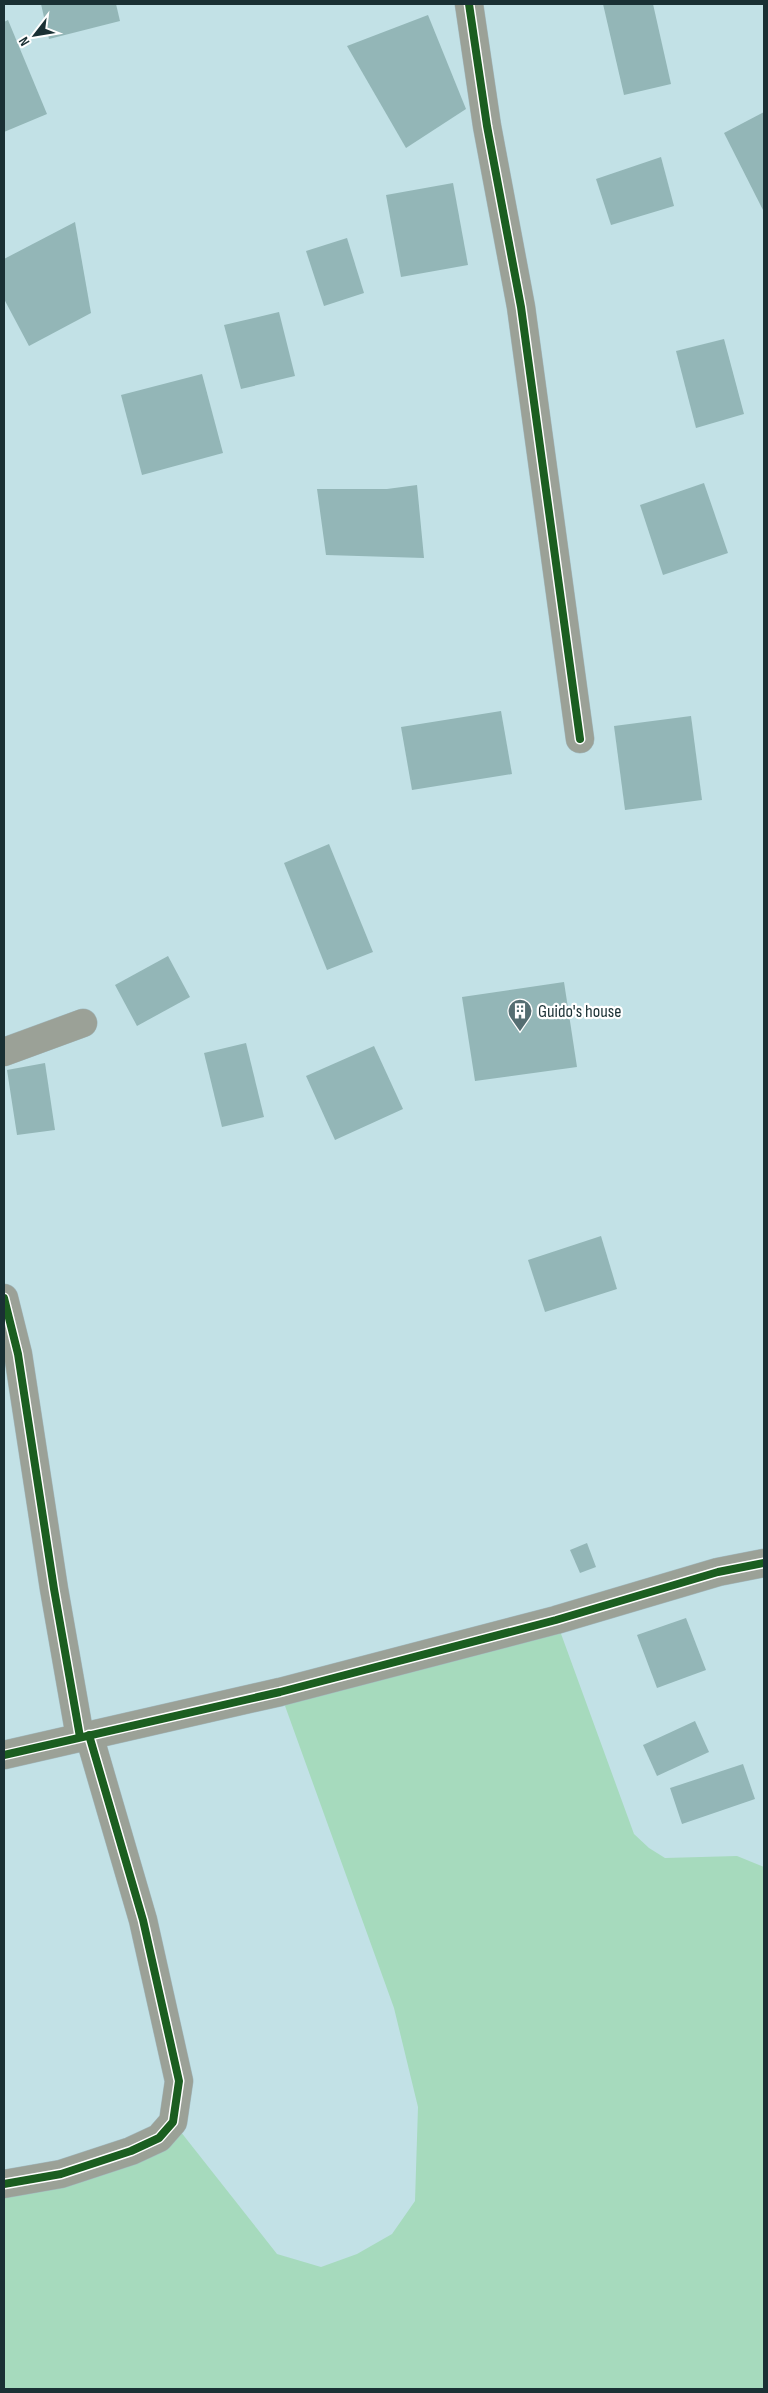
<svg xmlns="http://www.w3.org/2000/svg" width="768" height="2393" font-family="'Sofia Sans Condensed',sans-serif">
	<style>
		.green { fill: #a6dabd }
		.building { fill: #93b6b7 }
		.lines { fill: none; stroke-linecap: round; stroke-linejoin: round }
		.street-casing { stroke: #a3bbc0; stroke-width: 29 }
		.street { stroke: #9ba197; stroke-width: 28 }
		.cycleway-casing { stroke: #fff; stroke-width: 11 }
		.cycleway { stroke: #1b5e20; stroke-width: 8 }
		.labels { text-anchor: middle; stroke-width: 4.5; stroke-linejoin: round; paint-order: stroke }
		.poi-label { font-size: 18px; fill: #1a3034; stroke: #fff; text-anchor: start }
	</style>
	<rect width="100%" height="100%" fill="#c2e1e6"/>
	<!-- green -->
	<path class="green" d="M556 1620 634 1834 649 1848 665 1858 737 1856 764 1867V2389H4V2184L173 2122 277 2254 321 2267 357 2254 392 2234 415 2201 418 2107 394 2008 280 1692Z"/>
	<!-- building -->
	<g class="building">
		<path d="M41 4H116L120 21 49 39Z"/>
		<path d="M603 4H653L671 84 624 95Z"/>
		<path d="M428 15 466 109 406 148 347 46Z"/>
		<path d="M8 20 47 114 4 132V22Z"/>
		<path d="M764 112V212L724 133Z"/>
		<path d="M661 157 674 206 611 225 596 179Z"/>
		<path d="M453 183 468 265 401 277 386 195Z"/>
		<path d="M75 222 91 313 29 346 4 299V259Z"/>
		<path d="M347 238 364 293 324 306 306 251Z"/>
		<path d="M279 312 295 376 241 389 224 325Z"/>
		<path d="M724 339 744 414 696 428 676 351Z"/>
		<path d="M202 374 223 453 142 475 121 395Z"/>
		<path d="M704 483 728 553 663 575 640 505Z"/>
		<path d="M417 485 424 558 326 555 317 489H387Z"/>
		<path d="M501 711 512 774 412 790 401 727Z"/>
		<path d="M691 716 702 800 625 810 614 726Z"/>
		<path d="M329 844 373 952 327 970 284 863Z"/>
		<path d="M168 956 190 997 137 1026 115 985Z"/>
		<path d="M564 982 577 1067 475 1081 462 997Z"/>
		<path d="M246 1043 264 1117 222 1127 204 1053Z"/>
		<path d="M374 1046 403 1109 335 1140 306 1076Z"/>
		<path d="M45 1063 55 1130 17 1135 7 1070Z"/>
		<path d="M601 1236 617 1289 545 1312 528 1260Z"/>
		<path d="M587 1543 596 1567 580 1573 570 1550Z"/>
		<path d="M686 1618 706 1670 657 1688 637 1635Z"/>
		<path d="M695 1721 709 1752 657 1776 643 1745Z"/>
		<path d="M743 1764 755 1799 682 1824 670 1788Z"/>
	</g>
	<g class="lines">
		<defs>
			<g id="street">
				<path d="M469 4 487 126 521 307 580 739"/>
				<path d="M4 1052 83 1023"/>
				<path d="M4 1298 18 1354 54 1589 80 1737"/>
				<path d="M4 1755 280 1692 556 1620 718 1572 764 1563"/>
				<path d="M4 2184 61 2174 131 2151 159 2138 173 2122 179 2081 143 1920 89 1735"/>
			</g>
		</defs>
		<!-- street casing -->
		<use href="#street" class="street-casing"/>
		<!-- street -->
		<use href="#street" class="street"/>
		<defs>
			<g id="cycleway">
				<path d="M469 4 487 126 521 307 580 739"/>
				<path d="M4 1298 18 1354 54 1589 80 1737"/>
				<path d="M4 1755 280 1692 556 1620 718 1572 764 1563"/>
				<path d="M4 2184 61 2174 131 2151 159 2138 173 2122 179 2081 143 1920 89 1735"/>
			</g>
		</defs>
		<!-- cycleway casing -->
		<use href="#cycleway" class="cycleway-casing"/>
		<!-- cycleway -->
		<use href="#cycleway" class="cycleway"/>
	</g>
	<!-- icons -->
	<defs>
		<symbol id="building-pin" viewBox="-11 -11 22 30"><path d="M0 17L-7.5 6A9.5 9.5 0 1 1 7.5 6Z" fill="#556e72" stroke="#fff"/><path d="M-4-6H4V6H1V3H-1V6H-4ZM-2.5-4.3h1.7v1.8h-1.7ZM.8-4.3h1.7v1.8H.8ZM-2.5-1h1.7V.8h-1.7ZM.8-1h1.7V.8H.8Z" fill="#fff"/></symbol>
	</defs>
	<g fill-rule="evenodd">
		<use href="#building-pin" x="506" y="997" width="28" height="38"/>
	</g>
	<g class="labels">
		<!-- poi labels -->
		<g class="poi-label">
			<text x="538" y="1017">Guido's house</text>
		</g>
	</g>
	<!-- border -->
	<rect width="768" height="2393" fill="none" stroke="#1a3034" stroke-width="10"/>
	<!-- north arrow -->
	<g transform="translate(35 35) rotate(239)" stroke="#ffffff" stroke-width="4" paint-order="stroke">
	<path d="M0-4L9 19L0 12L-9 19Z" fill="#1a3034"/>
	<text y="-8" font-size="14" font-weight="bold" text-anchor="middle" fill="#1a3034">N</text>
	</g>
</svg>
